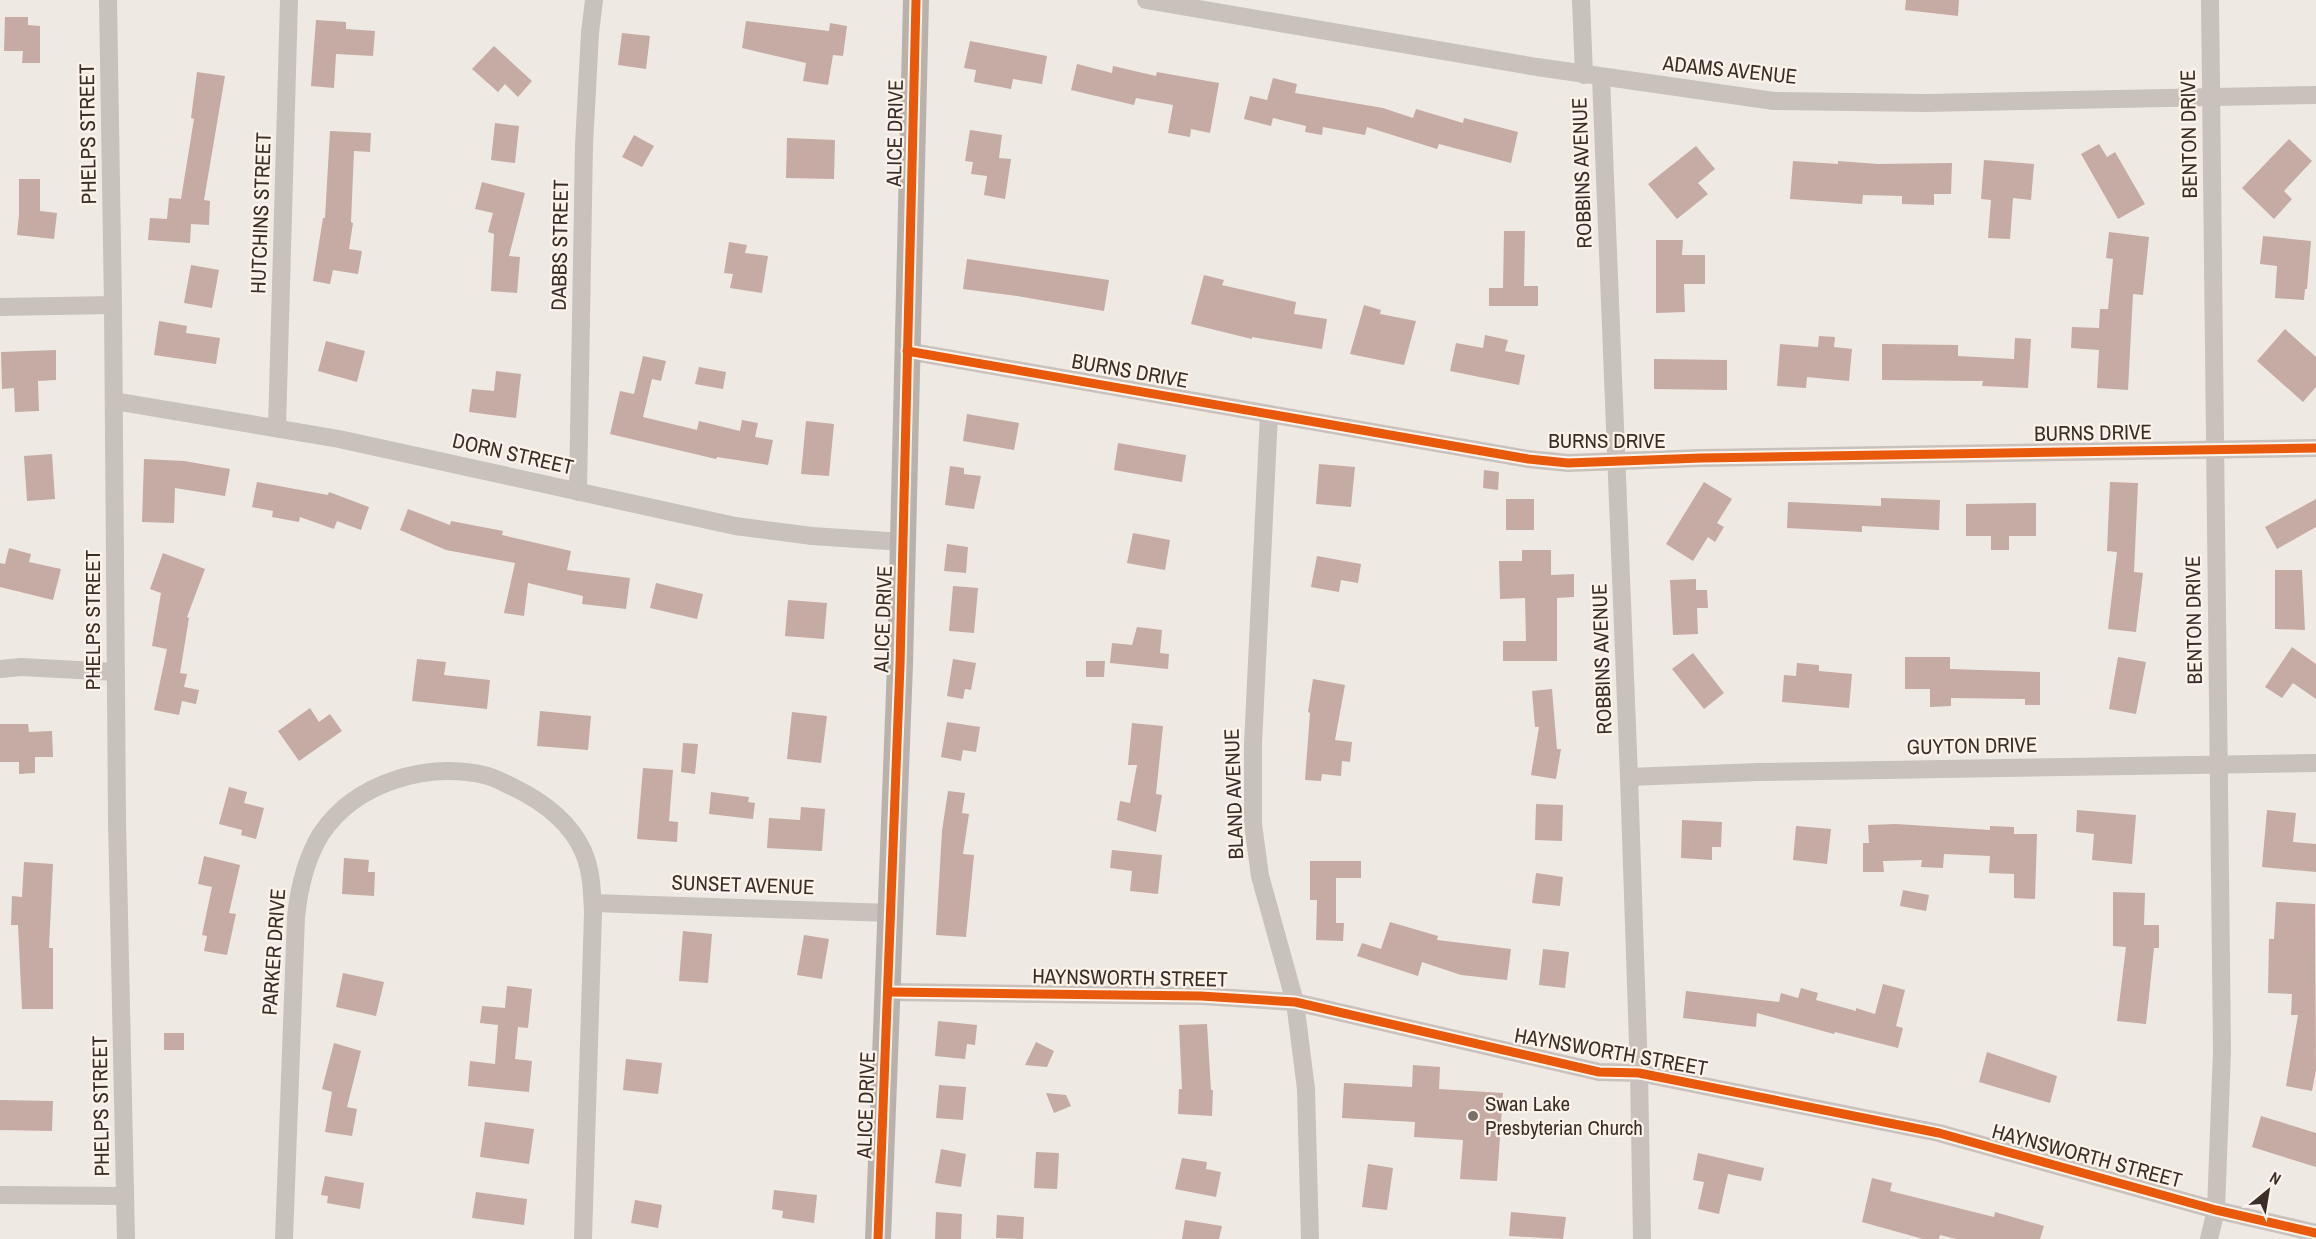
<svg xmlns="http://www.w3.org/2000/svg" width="2316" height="1239" font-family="'Archivo Narrow',sans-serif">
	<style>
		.building { fill: #c5aba3 }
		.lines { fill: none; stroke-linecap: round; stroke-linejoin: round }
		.minor { stroke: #c9c1bc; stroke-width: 18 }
		.secondary { stroke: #b9b1ac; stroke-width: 26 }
		.cycleway-casing { stroke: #fcf3eb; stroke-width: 13 }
		.cycleway { stroke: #e8590c; stroke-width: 9 }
		.poi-dot { fill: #7a6f6a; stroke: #fcf3eb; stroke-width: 2 }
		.labels { text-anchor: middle; stroke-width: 4.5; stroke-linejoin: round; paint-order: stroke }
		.street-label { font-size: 21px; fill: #3b2e29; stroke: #fcf3eb }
		.poi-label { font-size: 21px; fill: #3b2e29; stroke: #fcf3eb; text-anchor: start }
	</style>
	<rect width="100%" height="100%" fill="#efe9e3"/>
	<!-- building -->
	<g class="building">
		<path d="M1906 0H1959L1958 16 1905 10Z"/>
		<path d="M5 17H28V25L40 26V63H22L23 51H4Z"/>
		<path d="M316 20 346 22V29L375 31 373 56 336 54 334 88 311 86Z"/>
		<path d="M746 21 829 31 830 23 847 26 843 56 833 55 828 85 803 81 806 63 742 48Z"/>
		<path d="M622 33 650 36 646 69 618 65Z"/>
		<path d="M970 41 1047 56 1042 84 1013 79 1011 89 974 82 976 70 964 68Z"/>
		<path d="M494 46 532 81 518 97 505 84 498 92 472 69Z"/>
		<path d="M1077 64 1112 73 1113 66 1156 76 1157 72 1219 83 1210 133 1191 129 1190 137 1168 133 1173 105 1136 98 1134 105 1071 90Z"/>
		<path d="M197 72 225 76 204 200 210 201 209 225 191 224 190 243 148 240 150 218 167 219 169 198 181 199 194 119 191 118Z"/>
		<path d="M1273 78 1297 84 1295 93 1383 108 1413 118 1416 109 1463 123 1464 118 1518 132 1511 163 1439 144 1437 149 1367 127 1365 135 1323 127 1322 135 1305 132 1306 126 1273 118 1271 126 1244 119 1250 96 1267 100Z"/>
		<path d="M495 123 519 126 515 163 491 160Z"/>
		<path d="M970 130 1002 135 999 158 1011 159 1005 199 984 195 987 176 971 174 973 162 965 161Z"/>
		<path d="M330 131 371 133 370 152 354 151 351 222 353 223 349 249 362 251 358 274 333 270 330 284 313 281 323 218H325Z"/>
		<path d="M634 135 654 146 642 167 622 157Z"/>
		<path d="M787 138 835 140 834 179 786 178Z"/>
		<path d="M2289 139 2312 161 2284 191 2292 199 2274 219 2242 188Z"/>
		<path d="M2099 144 2107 157 2115 152 2145 204 2118 219 2081 154Z"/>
		<path d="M1696 146 1715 169 1698 183 1708 194 1677 219 1648 184Z"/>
		<path d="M1984 160 2034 164 2031 200 2013 198 2010 239 1988 238 1991 200 1981 199Z"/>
		<path d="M1793 161 1838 164V161L1878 164 1952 163 1951 194H1934V205L1902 204V196L1863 195 1862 204 1790 199Z"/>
		<path d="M19 179H40V211L57 213 54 239 17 235 19 214Z"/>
		<path d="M482 182 525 193 509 256 520 257 517 293 491 291 494 234 488 232 493 213 475 209Z"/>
		<path d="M1504 231H1525L1524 286H1538V306H1489V288H1503Z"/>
		<path d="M2109 232 2149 237 2143 295 2133 294 2128 390 2097 388 2099 350 2071 348 2072 327 2099 328 2100 309H2108L2113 259 2106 258Z"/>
		<path d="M2263 236 2311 241 2307 289H2305L2304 300 2275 298 2277 266 2260 264Z"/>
		<path d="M1656 240H1683L1682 255H1705V284H1684L1685 312 1656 313Z"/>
		<path d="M729 242 747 245 745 253 768 256 762 293 730 288 733 274 724 273Z"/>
		<path d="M967 259 1109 280 1104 311 1017 296 963 289Z"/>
		<path d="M191 265 219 270 212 308 184 303Z"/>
		<path d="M1204 275 1224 280 1222 285 1296 302 1294 314 1327 319 1322 349 1252 337V339L1191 324Z"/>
		<path d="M1364 305 1381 310 1380 314 1416 321 1404 365 1350 354Z"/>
		<path d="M159 321 187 326 186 333 220 338 216 364 154 355Z"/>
		<path d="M2285 329 2316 357V387L2303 402 2257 361Z"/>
		<path d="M1485 335 1508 340 1505 351 1525 355 1519 385 1450 371 1456 343 1483 348Z"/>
		<path d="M1819 336 1835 337 1834 347 1852 349 1849 381 1807 377 1806 388 1777 386 1780 344 1818 347Z"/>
		<path d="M2015 338 2031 339 2028 388 1982 386 1983 381 1882 380V344L1958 345V356L2014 359Z"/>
		<path d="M326 341 365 351 357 382 318 371Z"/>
		<path d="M56 350V380L38 381 39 411 15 412 14 388 2 389 1 352Z"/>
		<path d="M643 356 666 361 661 381 652 379 643 417 697 430 699 421 740 431 742 420 758 423 755 437 773 440 768 465 717 457 716 459 610 434 620 391 634 394Z"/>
		<path d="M1654 359 1727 360V390L1654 389Z"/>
		<path d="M699 367 726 372 723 389 695 384Z"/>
		<path d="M496 371 521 374 516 418 469 412 472 389 494 391Z"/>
		<path d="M967 414 1019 423 1014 450 963 441Z"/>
		<path d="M806 421 834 424 829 476 801 474Z"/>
		<path d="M1118 443 1186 455 1182 482 1114 470Z"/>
		<path d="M52 454 55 499 27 501 24 456Z"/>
		<path d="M144 459 184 461 230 469 225 496 175 488 174 523 142 522Z"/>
		<path d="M1319 464 1355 467 1351 507 1316 504Z"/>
		<path d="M950 466 964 468V474L981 476 974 509 945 505Z"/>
		<path d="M1484 470 1499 472 1498 490 1483 488Z"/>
		<path d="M257 482 328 495 329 492 369 507 361 530 337 521 334 529 300 517 299 522 272 517 273 511 252 507Z"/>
		<path d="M1704 482 1732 499 1717 523 1724 527 1715 542 1708 537 1693 561 1666 544Z"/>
		<path d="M2110 482 2138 483 2134 572 2143 573 2136 632 2108 629 2117 552 2107 551Z"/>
		<path d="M1881 498 1940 500 1939 530 1862 526V532L1787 528 1788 502 1881 506Z"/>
		<rect x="1506" y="499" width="28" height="31"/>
		<path d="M2316 499V527L2277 549 2265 527Z"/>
		<path d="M2036 503V536H2009V550H1991V536H1966V504Z"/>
		<path d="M408 509 450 525 451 521 503 531 502 535 571 551 567 570 630 578 626 609 582 604 583 596 528 583 524 616 504 613 515 563 446 550 400 530Z"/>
		<path d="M1133 533 1170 540 1165 570 1127 563Z"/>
		<path d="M947 544 968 547 966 573 944 571Z"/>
		<path d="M9 548 31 554 29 562 61 569 53 600 0 587V563L5 564Z"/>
		<path d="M1522 550H1551V575L1574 574V597L1557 598V661H1503V641H1526L1525 598 1500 599 1499 561H1522Z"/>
		<path d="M163 553 205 569 187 617 189 618 180 673 187 674 184 687 199 690 196 704 182 701 179 715 154 710 167 649 152 646 161 593 150 589Z"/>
		<path d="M1317 556 1361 564 1358 583 1341 580 1339 592 1311 587Z"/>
		<path d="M2275 570H2302L2305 630 2275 629Z"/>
		<path d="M1696 579V590H1707L1708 608H1697L1698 634 1673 635 1670 580Z"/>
		<path d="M656 583 703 594 697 619 650 608Z"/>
		<path d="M953 586 978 588 974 633 949 631Z"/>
		<path d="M788 600 827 603 824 639 785 636Z"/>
		<path d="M1137 627 1162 630 1160 653 1169 654 1168 669 1110 663 1112 643 1132 645Z"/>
		<path d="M2292 647 2316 664V699L2293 683 2282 698 2265 687Z"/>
		<path d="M1693 653 1724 693 1704 709 1672 669Z"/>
		<path d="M1905 657H1950V669L2040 672V705H2025V699L1951 698V706L1930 707V689H1905Z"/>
		<path d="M2118 657 2146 662 2136 714 2109 709Z"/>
		<path d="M417 659 446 662 444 675 490 680 487 709 412 701Z"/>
		<path d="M953 659 976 663 971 690 965 689 963 699 947 696Z"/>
		<path d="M1086 661H1105L1104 677H1086Z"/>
		<path d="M1797 663 1819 665V671L1852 674 1849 708 1782 702 1784 675 1796 676Z"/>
		<path d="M1313 679 1345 685 1335 740 1352 742 1350 762 1342 761 1341 776 1322 774 1321 781 1305 780 1310 713 1308 712Z"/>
		<path d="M1552 689 1557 749H1561L1556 779 1531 775 1539 727H1535L1532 691Z"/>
		<path d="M310 708 319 722 330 714 342 731 299 761 278 731Z"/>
		<path d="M540 711 591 716 588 750 537 746Z"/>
		<path d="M792 712 827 716 821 763 787 759Z"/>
		<path d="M947 722 980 727 976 752 963 750 961 761 941 757Z"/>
		<path d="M1132 723 1163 726 1156 794 1162 795 1156 832 1117 820 1120 801 1130 803 1137 765H1128Z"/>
		<path d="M0 724H28L29 732 52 731 53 757H35V773L19 774V762H0Z"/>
		<path d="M683 743 698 744 695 774 681 772Z"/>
		<path d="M643 768 673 770 669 821 678 822 677 842 637 839Z"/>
		<path d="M229 787 247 792 244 803 264 808 256 839 241 835 242 830 219 824Z"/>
		<path d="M948 791 965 793 962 813 969 814 963 854 974 855 966 937 936 935 942 831Z"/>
		<path d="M711 792 749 797 748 802 755 803 753 819 709 814Z"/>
		<path d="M1536 804 1563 805 1562 841 1535 840Z"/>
		<path d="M801 807 825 809 822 851 767 848 769 818 800 820Z"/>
		<path d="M2077 810 2136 815 2132 864 2092 860 2094 834 2076 832Z"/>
		<path d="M2267 810 2296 813 2293 842 2316 844V872L2262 867Z"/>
		<path d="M1682 820 1722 822 1721 847H1712V860L1681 858Z"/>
		<path d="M1896 824 1990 830V826L2014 827V834H2037L2035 899 2014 898V874L1989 873 1990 856 1944 854 1943 868 1921 867 1922 860 1883 861 1884 872H1863V843H1869L1868 825Z"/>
		<path d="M1796 826 1831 829 1827 864 1793 860Z"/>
		<path d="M1112 850 1162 855 1158 894 1130 891 1132 871 1110 868Z"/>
		<path d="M204 856 240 865 229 913 236 914 227 955 204 951 207 936 202 935 212 887 198 884Z"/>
		<path d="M344 858 369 860 368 872H375L374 896 342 894Z"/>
		<path d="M1310 861H1361V878H1336V923H1344L1343 941 1316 940 1317 900H1310Z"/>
		<path d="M24 862 53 864 49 948H53V1009H22L18 925H11L12 896 22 897Z"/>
		<path d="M1536 873 1563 877 1560 906 1532 903Z"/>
		<path d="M1903 890 1929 895 1926 911 1900 906Z"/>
		<path d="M2113 892 2145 893 2144 925H2159V948H2154L2146 1024 2117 1021 2126 947 2113 946Z"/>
		<path d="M2276 902 2315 904 2316 1070 2312 1091 2286 1086 2298 1015H2291L2292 994 2268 993 2269 939H2274Z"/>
		<path d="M1390 922 1438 936 1437 940 1511 949 1507 980 1461 975 1422 962 1418 976 1357 956 1362 943 1381 949Z"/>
		<path d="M683 931 712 934 708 983 679 981Z"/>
		<path d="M804 935 829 939 822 979 797 975Z"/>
		<path d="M1543 949 1569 952 1565 988 1539 985Z"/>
		<path d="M343 973 384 982 376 1016 336 1007Z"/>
		<path d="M1883 984 1905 990 1896 1026 1903 1028 1898 1048 1835 1032 1834 1034 1757 1013 1756 1027 1683 1018 1686 991 1779 1002 1781 993 1798 998 1801 988 1818 993 1816 1000 1856 1011V1008L1875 1014Z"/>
		<path d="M507 986 532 989 528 1028 518 1027 515 1059 532 1061 529 1092 468 1086 470 1061 495 1064 498 1025 480 1023 482 1006 505 1008Z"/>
		<path d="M938 1021 977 1025 975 1045 967 1044 965 1059 935 1056Z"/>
		<path d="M1207 1024 1211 1090H1213L1212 1116 1178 1114 1179 1089H1182L1179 1025Z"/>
		<rect x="164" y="1033" width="20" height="17"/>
		<path d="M1036 1042 1054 1051 1047 1067 1025 1065Z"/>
		<path d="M334 1043 361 1051 347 1107 357 1109 352 1136 325 1132 332 1092 322 1089Z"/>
		<path d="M1987 1052 2057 1076 2050 1103 1979 1082Z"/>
		<path d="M626 1059 662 1063 658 1094 623 1090Z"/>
		<path d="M1413 1065 1440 1067 1439 1089 1503 1093 1497 1181 1460 1179 1463 1140 1414 1137 1415 1122 1342 1118 1344 1083 1412 1087Z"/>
		<path d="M939 1085 966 1087 963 1120 936 1118Z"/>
		<path d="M1046 1093 1066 1095 1071 1106 1054 1113Z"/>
		<path d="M0 1100 53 1101 52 1131 0 1130Z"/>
		<path d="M2261 1116 2316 1133V1167L2252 1147Z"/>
		<path d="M485 1122 534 1129 529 1164 480 1157Z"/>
		<path d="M941 1149 966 1154 961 1187 935 1183Z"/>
		<path d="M1036 1152 1059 1153 1057 1189 1034 1188Z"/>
		<path d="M1698 1153 1764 1168 1761 1181 1728 1174 1719 1214 1698 1209 1704 1182 1693 1180Z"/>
		<path d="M1182 1158 1207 1162 1206 1169 1221 1172 1216 1197 1175 1189Z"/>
		<path d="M1368 1164 1393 1168 1387 1210 1362 1207Z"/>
		<path d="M325 1176 364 1183 360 1209 327 1203 328 1196 321 1195Z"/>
		<path d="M1872 1178 1892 1183 1890 1191 1994 1217 1995 1212 2044 1226 2040 1239H1956L1940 1235 1939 1239H1923L1862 1222Z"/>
		<path d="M774 1190 817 1195 814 1223 782 1218 783 1211 772 1209Z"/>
		<path d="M476 1192 527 1199 524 1225 472 1218Z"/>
		<path d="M635 1200 662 1205 658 1228 631 1223Z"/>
		<path d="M936 1212 962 1214 961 1239H935Z"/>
		<path d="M1511 1212 1566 1217 1563 1239 1509 1236Z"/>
		<path d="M997 1215 1024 1217 1023 1239 996 1238Z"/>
		<path d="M1185 1220 1222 1226 1219 1239H1182Z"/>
	</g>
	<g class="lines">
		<!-- minor -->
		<g class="minor">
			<path d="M108 0 113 305 117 821 126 1239"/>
			<path d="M1146 0 1537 67 1774 101 1926 103 2316 95"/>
			<path d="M1581 0 1584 75"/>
			<path d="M1601 77 1629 777 1639 1073 1642 1239"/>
			<path d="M0 307 113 305"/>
			<path d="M907 351 1528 459 1568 463 1701 458 2316 448"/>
			<path d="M114 401 339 439 735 526 812 536 903 542"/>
			<path d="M1269 414 1253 744V824L1260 876 1295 1002 1306 1089 1310 1239"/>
			<path d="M277 428 289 0"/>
			<path d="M578 492 584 145 590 33 594 0"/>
			<path d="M0 669 21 667 116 672"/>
			<path d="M1629 777 1759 772 2316 763"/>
			<path d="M593 903 891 913"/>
			<path d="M889 992 1201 996 1295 1002 1599 1072 1639 1073 1939 1133 2216 1210 2316 1233"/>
			<path d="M0 1195 125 1196"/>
			<path d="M284 1239 296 917C299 888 305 860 321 834 355 783 425 762 484 775 494 777 504 783 513 787 542 801 569 820 583 851 592 871 592 892 593 913L583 1239"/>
			<path d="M2209 1239 2216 1210 2222 1051 2210 0"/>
		</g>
		<!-- secondary -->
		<path class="secondary" d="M878 1239 900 665 916 0"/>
		<defs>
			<g id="cycleway">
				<path d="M907 351 1528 459 1568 463 1701 458 2316 448"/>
				<path d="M889 992 1201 996 1295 1002 1599 1072 1639 1073 1939 1133 2216 1210 2316 1233"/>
				<path d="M878 1239 900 665 916 0"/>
			</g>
		</defs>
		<!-- cycleway casing -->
		<use href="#cycleway" class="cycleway-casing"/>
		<!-- cycleway -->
		<use href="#cycleway" class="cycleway"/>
	</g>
	<!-- markers -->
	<circle class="poi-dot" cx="1473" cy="1116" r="6"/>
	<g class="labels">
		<!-- street labels -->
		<g class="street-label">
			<text transform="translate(1730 70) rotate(6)" y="7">ADAMS AVENUE</text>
			<text transform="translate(895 133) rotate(-89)" y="7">ALICE DRIVE</text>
			<text transform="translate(88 134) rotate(-91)" y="7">PHELPS STREET</text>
			<text transform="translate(2189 134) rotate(-91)" y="7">BENTON DRIVE</text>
			<text transform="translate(1582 173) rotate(-92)" y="7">ROBBINS AVENUE</text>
			<text transform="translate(261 213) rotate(-88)" y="7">HUTCHINS STREET</text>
			<text transform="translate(560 245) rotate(-89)" y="7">DABBS STREET</text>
			<text transform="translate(1130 371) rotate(10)" y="7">BURNS DRIVE</text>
			<text transform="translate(2093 433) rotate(-1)" y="7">BURNS DRIVE</text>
			<text x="1607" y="448">BURNS DRIVE</text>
			<text transform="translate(513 454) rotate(13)" y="7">DORN STREET</text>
			<text transform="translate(883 619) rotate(-88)" y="7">ALICE DRIVE</text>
			<text transform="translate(93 620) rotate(-90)" y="7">PHELPS STREET</text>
			<text transform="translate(2194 620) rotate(-91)" y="7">BENTON DRIVE</text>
			<text transform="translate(1602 659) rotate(-92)" y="7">ROBBINS AVENUE</text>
			<text transform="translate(1972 746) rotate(-1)" y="7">GUYTON DRIVE</text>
			<text transform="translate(1234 794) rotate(-92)" y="7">BLAND AVENUE</text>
			<text transform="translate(743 885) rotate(2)" y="7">SUNSET AVENUE</text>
			<text transform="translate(274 952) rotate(-86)" y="7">PARKER DRIVE</text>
			<text transform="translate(1130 978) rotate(1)" y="7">HAYNSWORTH STREET</text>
			<text transform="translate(1611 1052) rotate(10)" y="7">HAYNSWORTH STREET</text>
			<text transform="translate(866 1105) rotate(-88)" y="7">ALICE DRIVE</text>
			<text transform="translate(101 1106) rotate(-91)" y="7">PHELPS STREET</text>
			<text transform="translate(2087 1156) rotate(15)" y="7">HAYNSWORTH STREET</text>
		</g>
		<!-- poi labels -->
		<g class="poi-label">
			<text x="1485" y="1111">Swan Lake<tspan x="1485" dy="24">Presbyterian Church</tspan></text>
		</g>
	</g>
	<!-- north arrow -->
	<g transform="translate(2268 1191) rotate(30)" stroke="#fcf3eb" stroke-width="4.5" paint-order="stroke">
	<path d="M0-4.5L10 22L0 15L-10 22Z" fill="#3b2e29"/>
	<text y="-9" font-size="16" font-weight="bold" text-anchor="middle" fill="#3b2e29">N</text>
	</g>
</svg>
